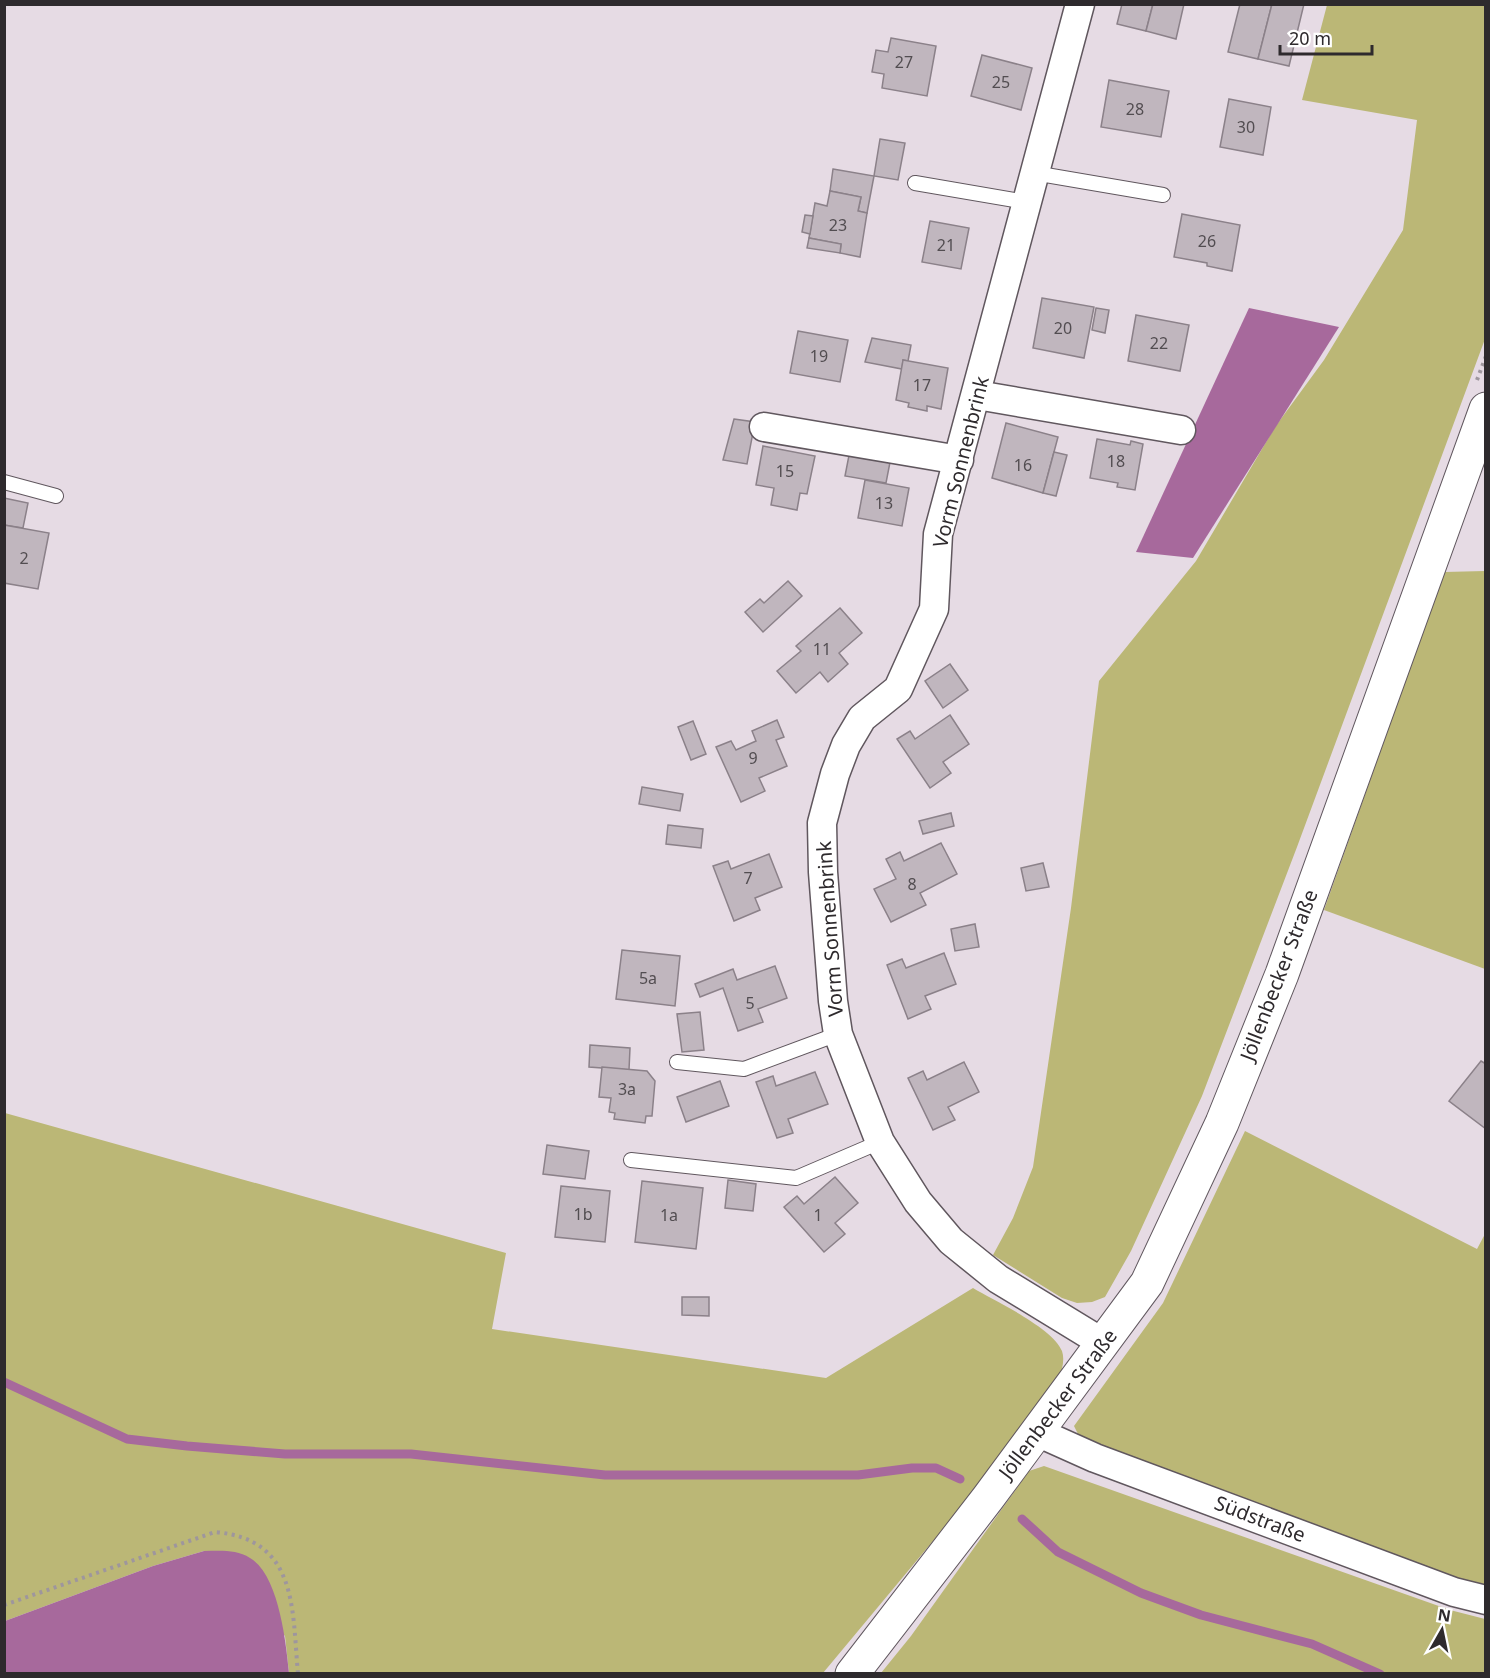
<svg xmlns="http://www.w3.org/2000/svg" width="1490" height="1678" font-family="'Noto Sans',sans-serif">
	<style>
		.green { fill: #bbb776 }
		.water { fill: #a7699c }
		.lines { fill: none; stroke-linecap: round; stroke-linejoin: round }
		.stream { stroke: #a7699c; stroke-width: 9 }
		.building { fill: #c0b6be; stroke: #8b8189; stroke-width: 1.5 }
		.lane-casing { stroke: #60575e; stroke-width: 16 }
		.street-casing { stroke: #60575e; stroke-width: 31 }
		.secondary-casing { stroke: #60575e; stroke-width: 35 }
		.path { stroke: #9e969d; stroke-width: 4; stroke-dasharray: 3 4.5; stroke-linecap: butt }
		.lane { stroke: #fff; stroke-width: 14 }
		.street { stroke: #fff; stroke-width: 28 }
		.secondary { stroke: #fff; stroke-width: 33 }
		.labels { text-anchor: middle; stroke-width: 5; stroke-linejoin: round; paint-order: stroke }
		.number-label { font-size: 16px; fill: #524d51 }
		.street-label { font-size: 20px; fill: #2e2a2d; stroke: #fff }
	</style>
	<rect width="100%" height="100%" fill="#e6dbe4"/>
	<!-- green -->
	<g class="green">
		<path d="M1327 5H1485V339L1297 847 1202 1096 1131 1251 1105 1297 1092 1302 1077 1303 1062 1298 993 1255 1013 1218 1033 1167 1071 908 1099 681 1196 561 1275 427 1324 360 1403 230 1417 120 1302 100Z"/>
		<path d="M1485 571V969L1324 910 1444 572Z"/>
		<path d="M5 1113 506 1253 492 1329 826 1378 973 1288C995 1301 1053 1328 1062 1351 1065 1360 1062 1370 1059 1379L973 1493 823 1673H289L285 1636 204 1551 153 1566 5 1621Z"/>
		<path d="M1245 1131 1477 1249 1485 1234V1593L1082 1442 1074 1426 1163 1303Z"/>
		<path d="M1044 1466 1450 1610 1485 1619V1673H881L911 1636 1029 1471Z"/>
	</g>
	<!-- water -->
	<g class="water">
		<path d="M1249 308 1339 327 1193 558 1136 552Z"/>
		<path d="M204 1551C220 1551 236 1549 250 1558 279 1575 286 1643 289 1673H5V1621L153 1566Z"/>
	</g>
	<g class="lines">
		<!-- stream -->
		<g class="stream">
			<path d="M4 1382 127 1439 187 1446 285 1454H411L605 1475H858L912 1468H936L960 1479"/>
			<path d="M1022 1519 1058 1552 1141 1593 1201 1615 1312 1644 1380 1674"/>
		</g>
	</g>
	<!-- building -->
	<g class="building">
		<path d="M1122 4H1153L1146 31 1117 24Z"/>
		<path d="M1153 4H1184L1176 39 1146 31Z"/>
		<path d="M1240 4H1272L1258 59 1228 52Z"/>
		<path d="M1272 4H1304L1289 66 1258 59Z"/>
		<path d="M891 38 936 46 927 96 882 88 884 74 872 72 876 50 888 52Z"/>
		<path d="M982 55 1032 68 1021 110 971 96Z"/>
		<path d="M1109 80 1169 91 1161 137 1101 127Z"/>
		<path d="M1229 99 1271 107 1263 155 1220 147Z"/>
		<path d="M880 139 905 143 898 180 874 176Z"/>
		<path d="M833 169 874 176 867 213 858 211 861 197 830 191Z"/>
		<path d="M830 191 861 197 858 211 867 213 860 257 840 253 841 244 809 238 815 203 827 206Z"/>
		<path d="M1182 214 1240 225 1232 271 1207 266V263L1174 257Z"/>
		<path d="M805 215 813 216 810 234 802 232Z"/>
		<path d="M930 221 969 228 961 269 922 262Z"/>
		<path d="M809 238 841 244 840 253 807 248Z"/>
		<path d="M1042 298 1094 307 1084 358 1033 348Z"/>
		<path d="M1096 308 1109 310 1105 333 1092 330Z"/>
		<path d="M1136 315 1189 325 1180 371 1128 361Z"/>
		<path d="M798 331 848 340 840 382 790 373Z"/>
		<path d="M872 338 911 345 908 361 903 360 902 369 865 362Z"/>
		<path d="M903 360 948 368 941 409 927 406V411L908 407 909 403 896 400Z"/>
		<path d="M734 419 755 422 747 464 723 460Z"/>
		<path d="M1006 423 1058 437 1043 493 992 478Z"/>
		<path d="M1097 439 1130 445 1131 441 1143 444 1135 490 1117 487 1118 483 1090 478Z"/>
		<path d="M763 446 815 456 807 494 800 493 797 510 771 505 774 488 756 485Z"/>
		<path d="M850 450 891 457 886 483 845 476Z"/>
		<path d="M1054 452 1067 455 1056 496 1043 493Z"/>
		<path d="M865 480 909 488 902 526 858 518Z"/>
		<path d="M4 498 28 503 23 528 4 525Z"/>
		<path d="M4 525 49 533 38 589 4 583Z"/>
		<path d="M788 581 802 596 763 632 745 612 760 599 764 603Z"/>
		<path d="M840 608 862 633 839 653 848 664 828 682 820 672 796 693 777 671 801 651 796 646Z"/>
		<path d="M950 664 968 690 943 708 925 681Z"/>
		<path d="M950 715 969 744 943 762 951 773 930 788 897 739 910 731 915 739Z"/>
		<path d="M777 720 784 737 776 740 787 766 759 778 765 791 741 802 716 747 731 741 736 750 756 741 752 731Z"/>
		<path d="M693 721 706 754 691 760 678 727Z"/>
		<path d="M642 787 683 794 680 811 639 804Z"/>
		<path d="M951 813 954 826 923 834 919 821Z"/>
		<path d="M668 825 703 829 701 848 666 844Z"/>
		<path d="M941 843 957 874 920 893 926 905 891 922 874 889 896 879 886 859 900 852 904 861Z"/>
		<path d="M769 854 782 887 755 898 760 910 734 921 713 866 728 861 731 869Z"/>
		<path d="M1043 863 1049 887 1026 891 1021 868Z"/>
		<path d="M975 924 979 947 955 951 951 929Z"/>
		<path d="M622 950 680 956 675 1006 616 999Z"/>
		<path d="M944 953 956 984 925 996 931 1009 908 1019 887 965 902 959 906 968Z"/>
		<path d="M775 966 787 998 758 1009 763 1022 738 1031 723 988 700 997 695 984 733 969 737 980Z"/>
		<path d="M700 1012 704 1050 682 1052 677 1014Z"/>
		<path d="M590 1045 630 1048 629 1070 589 1067Z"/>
		<path d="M1481 1061 1486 1064V1129L1449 1101Z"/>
		<path d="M964 1062 979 1092 948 1107 955 1120 933 1130 908 1078 923 1071 927 1080Z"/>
		<path d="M602 1067 647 1071 655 1081 652 1116H646L645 1123 614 1119 615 1113 609 1112 611 1098 599 1097Z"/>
		<path d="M815 1072 828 1104 788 1119 793 1133 777 1138 756 1082 773 1076 776 1086Z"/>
		<path d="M720 1081 729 1106 686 1122 677 1097Z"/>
		<path d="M547 1145 589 1151 585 1179 543 1174Z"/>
		<path d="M835 1177 858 1203 835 1223 845 1234 824 1252 784 1207 797 1196 804 1204Z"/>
		<path d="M728 1180 756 1184 753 1211 725 1208Z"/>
		<path d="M642 1181 703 1188 696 1249 635 1242Z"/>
		<path d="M561 1186 610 1191 605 1242 555 1237Z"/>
		<path d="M682 1297H709V1316L682 1315Z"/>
	</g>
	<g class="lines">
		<defs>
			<g id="lane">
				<path d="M1034 173 1163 195"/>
				<path d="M915 183 1026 202"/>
				<path d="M4 482 56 496"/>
				<path d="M677 1062 744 1069 838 1034"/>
				<path d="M631 1160 796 1178 880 1142"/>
			</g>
			<g id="street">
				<path d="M1080 4 938 534 934 609 898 689 862 718 846 745 835 774 822 823 823 872 833 1001 838 1034 880 1142 918 1202 951 1241 998 1279 1103 1343"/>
				<path d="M977 395 1181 430"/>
				<path d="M764 427 959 460"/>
				<path d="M1037 1432 1095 1458 1454 1592 1486 1600"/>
			</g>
			<path id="secondary" d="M852 1674 988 1498 1147 1283 1222 1123 1282 974 1486 409"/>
		</defs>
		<!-- lane casing -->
		<use href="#lane" class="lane-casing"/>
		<!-- street casing -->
		<use href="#street" class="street-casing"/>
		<!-- secondary casing -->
		<use href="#secondary" class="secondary-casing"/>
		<!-- path -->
		<g class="path">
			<path d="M1477 380 1486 356"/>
			<path d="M4 1605 215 1532C298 1539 292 1609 298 1674"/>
		</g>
		<!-- lane -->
		<use href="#lane" class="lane"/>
		<!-- street -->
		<use href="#street" class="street"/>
		<!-- secondary -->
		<use href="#secondary" class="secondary"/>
	</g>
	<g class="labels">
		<!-- number labels -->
		<g class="number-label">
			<text x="904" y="68">27</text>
			<text x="1001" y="88">25</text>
			<text x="1135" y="115">28</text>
			<text x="1246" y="133">30</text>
			<text x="838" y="231">23</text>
			<text x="1207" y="247">26</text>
			<text x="946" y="251">21</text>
			<text x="1063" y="334">20</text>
			<text x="1159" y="349">22</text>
			<text x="819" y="362">19</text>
			<text x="922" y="391">17</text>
			<text x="1116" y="467">18</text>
			<text x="1023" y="471">16</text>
			<text x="785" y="477">15</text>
			<text x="884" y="509">13</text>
			<text x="24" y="564">2</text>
			<text x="822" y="655">11</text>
			<text x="753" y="764">9</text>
			<text x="748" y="884">7</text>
			<text x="912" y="890">8</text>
			<text x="648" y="984">5a</text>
			<text x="750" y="1009">5</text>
			<text x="627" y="1095">3a</text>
			<text x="583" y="1220">1b</text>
			<text x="669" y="1221">1a</text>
			<text x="818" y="1221">1</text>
		</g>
		<!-- street labels -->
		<g class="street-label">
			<text transform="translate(961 462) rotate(-76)" y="7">Vorm Sonnenbrink</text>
			<text transform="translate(830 929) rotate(-94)" y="7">Vorm Sonnenbrink</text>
			<text transform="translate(1279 975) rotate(-69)" y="7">Jöllenbecker Straße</text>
			<text transform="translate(1058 1404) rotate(-53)" y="7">Jöllenbecker Straße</text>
			<text transform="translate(1260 1519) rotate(21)" y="7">Südstraße</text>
		</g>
	</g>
	<!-- border -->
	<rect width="1490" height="1678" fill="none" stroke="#2e2a2d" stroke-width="12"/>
	<!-- north arrow -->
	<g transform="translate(1442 1630) rotate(9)" stroke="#ffffff" stroke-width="4.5" paint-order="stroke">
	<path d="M0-4.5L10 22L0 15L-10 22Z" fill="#2e2a2d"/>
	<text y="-9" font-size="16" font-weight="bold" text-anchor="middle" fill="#2e2a2d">N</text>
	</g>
	<!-- scale -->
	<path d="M1280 45v9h92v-9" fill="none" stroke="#2e2a2d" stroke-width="3"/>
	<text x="1289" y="45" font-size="18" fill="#2e2a2d" stroke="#ffffff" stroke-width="4.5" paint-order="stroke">20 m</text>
</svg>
